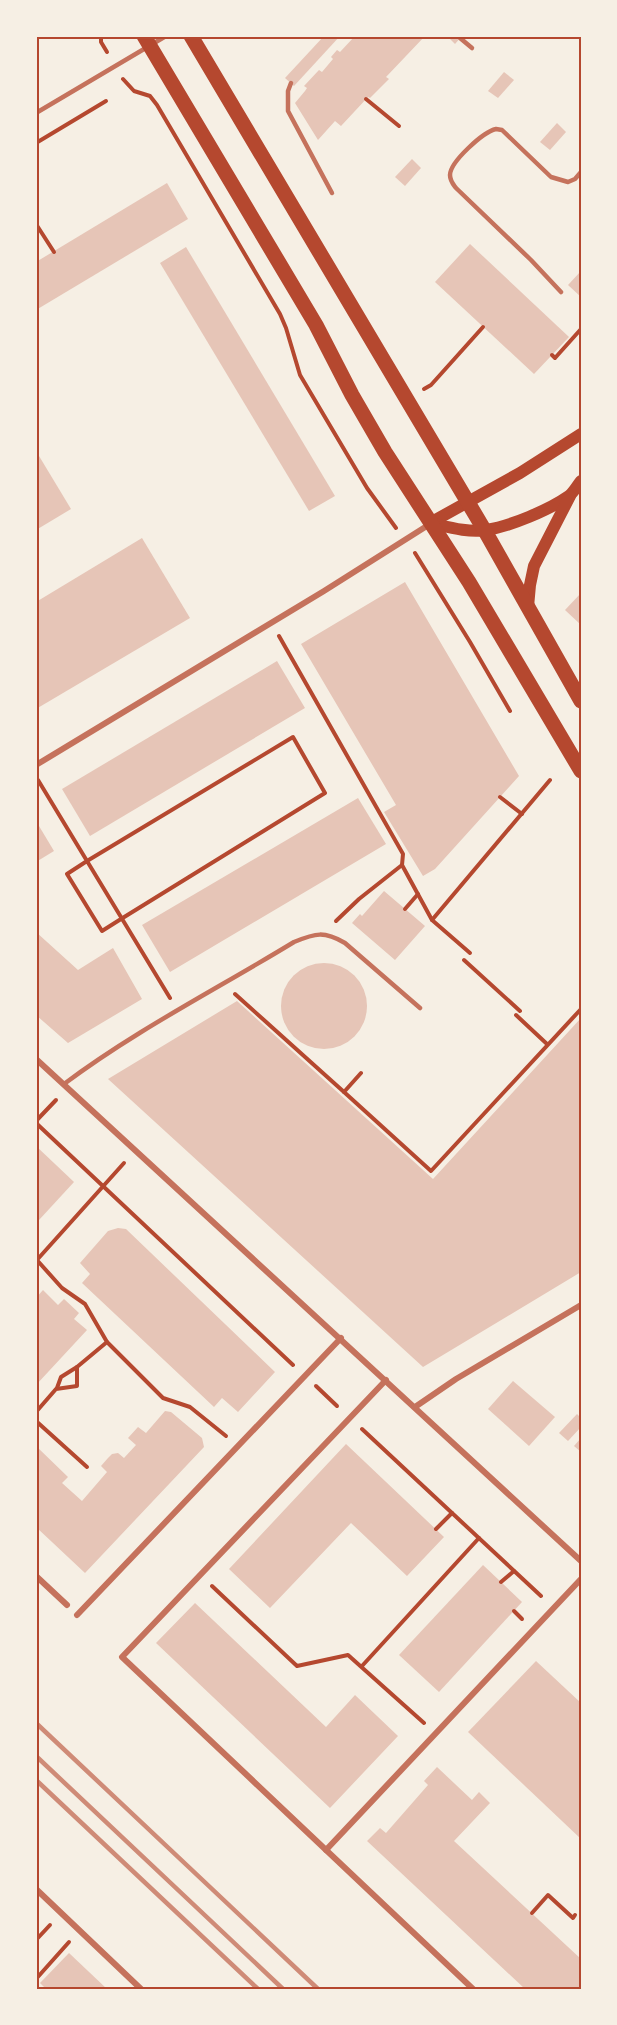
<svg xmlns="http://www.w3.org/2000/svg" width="617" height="2025" font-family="Inter,sans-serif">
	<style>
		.building { fill: #e6c5b7 }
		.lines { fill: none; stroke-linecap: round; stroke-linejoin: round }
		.path { stroke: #b5482f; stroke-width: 4 }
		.service { stroke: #c5725c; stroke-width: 4.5 }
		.minor { stroke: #c5725c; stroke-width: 6 }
		.secondary { stroke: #b5482f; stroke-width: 12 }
		.primary { stroke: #b5482f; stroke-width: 15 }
		.rail { stroke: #cf8b77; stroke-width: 4.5 }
		.neatline { fill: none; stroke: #b5482f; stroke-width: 2 }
	</style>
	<rect width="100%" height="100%" fill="#f6efe4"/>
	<!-- building -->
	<g class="building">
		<path d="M324 36H340L294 86 285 78Z"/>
		<path d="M355 36H425L386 77 389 79 370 98 368 97 341 126 335 121 318 140 295 103 305 91 307 88 304 86 319 70 322 72 333 59 331 57 337 50 340 52Z"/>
		<path d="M447 36H462L455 44Z"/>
		<path d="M504 72 514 80 498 98 488 91Z"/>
		<path d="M557 123 566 132 550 150 540 142Z"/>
		<path d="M412 159 421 168 405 186 395 177Z"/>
		<path d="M167 183 188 219 36 310V262Z"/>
		<path d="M470 244 569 337 534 374 435 282Z"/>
		<path d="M186 247 335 496 309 511 160 263Z"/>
		<path d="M581 271V297L568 285Z"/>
		<path d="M36 451 71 509 36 530Z"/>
		<path d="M142 538 190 618 36 709V602Z"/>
		<path d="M405 582 519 776 435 869 423 876 384 812 396 805 301 644Z"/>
		<path d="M581 593V625L565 610Z"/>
		<path d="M277 661 305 708 90 836 62 789Z"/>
		<path d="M358 798 386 844 170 972 142 925Z"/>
		<path d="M36 821 54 851 36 862Z"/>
		<path d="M384 891 425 926 395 960 352 923 360 914 362 916Z"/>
		<path d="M36 932 78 970 113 948 142 999 68 1043 36 1015Z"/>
		<circle cx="324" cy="1006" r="43"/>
		<path d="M237 1001 433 1179 581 1018V1272L423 1367 108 1079Z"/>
		<path d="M36 1146 74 1182 39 1220 36 1217Z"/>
		<path d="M118 1228 126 1229 275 1372 238 1412 222 1398 214 1407 82 1283 90 1274 80 1263 108 1231Z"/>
		<path d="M43 1290 58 1305 64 1299 79 1313 74 1319 87 1330 36 1385V1298Z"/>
		<path d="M513 1381 555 1417 529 1446 488 1409Z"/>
		<path d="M165 1411 171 1412 202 1438 204 1447 85 1573 36 1527V1446L68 1477 62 1483 82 1501 107 1472 101 1466 108 1458 112 1454 118 1453 124 1458 136 1445 128 1438 138 1427 146 1433Z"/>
		<path d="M577 1414 581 1418V1427L568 1441 559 1433Z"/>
		<path d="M581 1438V1452L574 1446Z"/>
		<path d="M346 1444 444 1537 407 1576 351 1523 270 1608 229 1569Z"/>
		<path d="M483 1565 522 1602 439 1692 399 1655Z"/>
		<path d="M195 1603 326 1727 355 1695 398 1736 330 1808 156 1643Z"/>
		<path d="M536 1661 581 1703V1839L468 1732Z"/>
		<path d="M437 1767 472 1800 479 1792 490 1803 454 1841 581 1959V1989H525L367 1841 380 1828 386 1833 428 1785 424 1781Z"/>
		<path d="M69 1953 107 1989H46L40 1983Z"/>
	</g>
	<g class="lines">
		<!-- path -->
		<g class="path">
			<path d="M101 36V42L107 52"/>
			<path d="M123 79 134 91 150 96 157 105 280 314 286 328 300 375 367 488 396 528"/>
			<path d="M366 99 399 126"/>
			<path d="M36 143 106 101"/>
			<path d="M36 224 54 252"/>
			<path d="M552 355 555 358 581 329"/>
			<path d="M424 389 431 385 483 327"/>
			<path d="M415 553 470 642 510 711"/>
			<path d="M279 636 403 854 402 865 432 920 550 780"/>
			<path d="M38 780 87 861 67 874 102 931 121 919 325 793 293 737 87 861 170 998"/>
			<path d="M500 797 522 814"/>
			<path d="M405 909 418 894"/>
			<path d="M432 920 470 953"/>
			<path d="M336 921 359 899 402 865"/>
			<path d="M464 960 520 1011"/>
			<path d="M235 994 344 1092"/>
			<path d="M516 1015 547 1044"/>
			<path d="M361 1073 344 1092 431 1171 581 1009"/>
			<path d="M36 1121 56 1100"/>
			<path d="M36 1123 293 1365"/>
			<path d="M36 1259 62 1288 85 1304 107 1342"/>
			<path d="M36 1261 124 1163"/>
			<path d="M316 1386 337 1406"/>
			<path d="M57 1388 61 1377 77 1367"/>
			<path d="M36 1412 56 1389 77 1386V1367L107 1342 163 1398 190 1407 226 1436"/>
			<path d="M36 1421 87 1467"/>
			<path d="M362 1429 541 1596"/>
			<path d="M436 1529 452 1513"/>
			<path d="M501 1582 514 1571"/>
			<path d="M212 1586 297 1666 348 1655 424 1723"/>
			<path d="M514 1611 522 1619"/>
			<path d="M362 1666 479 1538"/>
			<path d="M532 1913 548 1895 573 1918 575 1915"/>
			<path d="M36 1940 50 1925"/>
			<path d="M36 1979 69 1942"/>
		</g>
		<!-- service -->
		<g class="service">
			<path d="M460 38 472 48"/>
			<path d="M291 83 288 91V111L332 193"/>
			<path d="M36 113 166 36"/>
			<path d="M561 292 531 260 456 188C453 184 450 181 450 175 450 162 483 132 496 129L502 130 551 177 568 182 575 179 581 172"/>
			<path d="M64 1084C136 1030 217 989 294 942 316 933 324 931 345 943L420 1008"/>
		</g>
		<!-- minor -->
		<g class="minor">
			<path d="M36 765 324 591 430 524"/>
			<path d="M36 1059 581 1561"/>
			<path d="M386 1380 122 1657 473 1989"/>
			<path d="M415 1407 456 1379 581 1305"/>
			<path d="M36 1576 67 1605"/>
			<path d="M77 1615 341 1338"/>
			<path d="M326 1850 581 1579"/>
			<path d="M36 1889 141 1989"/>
		</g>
		<!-- secondary -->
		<g class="secondary">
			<path d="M430 523 520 473 581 434"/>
			<path d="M430 523C448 527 469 533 486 530 511 526 549 510 569 496 574 492 577 486 581 481"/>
			<path d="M528 607 530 585 534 566 570 496"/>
		</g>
		<!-- primary -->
		<g class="primary">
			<path d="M144 36 316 325 352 395 385 452 469 582 581 771"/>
			<path d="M191 36 485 531 581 701"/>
		</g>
		<!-- rail -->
		<g class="rail">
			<path d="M36 1723 318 1989"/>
			<path d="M36 1756 283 1989"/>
			<path d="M36 1780 258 1989"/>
		</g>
	</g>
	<!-- border -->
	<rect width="617" height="2025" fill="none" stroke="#f6efe4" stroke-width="75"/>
	<rect x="38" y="38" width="542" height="1950" class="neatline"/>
</svg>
